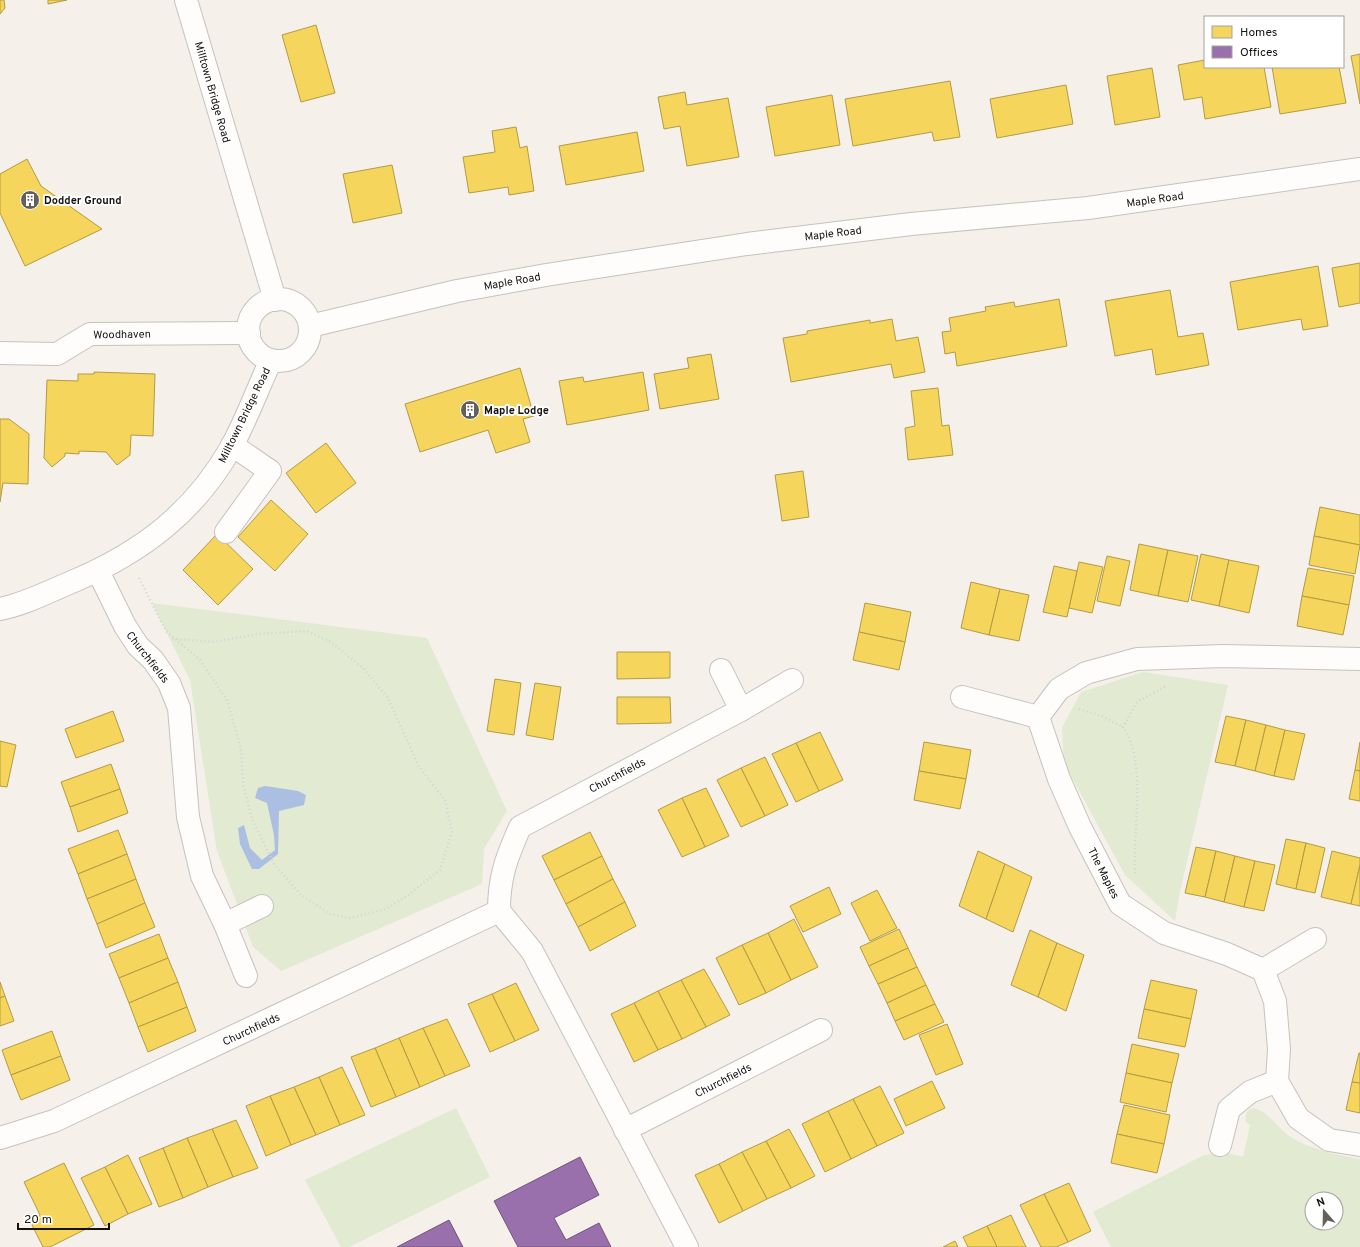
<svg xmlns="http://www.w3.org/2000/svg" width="1360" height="1247" font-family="Overpass,sans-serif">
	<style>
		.green { fill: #e2ead2; fill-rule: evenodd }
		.water { fill: #aabfe1 }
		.homes { fill: #f6d55c; stroke: #b39b45 }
		.offices { fill: #9970ab; stroke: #72547c }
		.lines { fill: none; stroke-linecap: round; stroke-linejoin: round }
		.minor-casing { stroke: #c6c2bc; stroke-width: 24 }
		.path { stroke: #d5d3d1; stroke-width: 2.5; stroke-dasharray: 1 3; stroke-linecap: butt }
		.minor { stroke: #fefdfc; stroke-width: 22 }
		.labels { text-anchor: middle; stroke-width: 4; stroke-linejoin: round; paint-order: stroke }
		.street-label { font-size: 11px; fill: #16130f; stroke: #fff }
		.poi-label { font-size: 11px; font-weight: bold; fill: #16130f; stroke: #fff; text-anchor: start }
	</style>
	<rect width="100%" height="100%" fill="#f5f0e9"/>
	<!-- green -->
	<g class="green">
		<path d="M152 603 427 638 507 811 484 849 482 884 281 971 253 947 217 851 190 680Z"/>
		<path d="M1143 672 1228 685 1180 891 1175 921 1125 875 1064 763 1062 728 1081 692Z"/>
		<path d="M456 1108 490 1177 349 1247H341L305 1180Z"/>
		<path d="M1253 1108C1268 1111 1277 1127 1289 1136 1311 1150 1335 1154 1360 1159V1247H1111L1093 1212 1204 1155 1212 1154 1213 1149 1243 1157 1250 1125 1246 1122C1245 1114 1246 1111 1253 1108ZM1312 1199H1336V1223H1312Z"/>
	</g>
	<!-- water -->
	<path class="water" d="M265 786 298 791 306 795 304 805 279 811 278 854 259 869H252L240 844 238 828 244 825 250 848 262 860 275 850 274 835 267 803 255 798 258 788Z"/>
	<!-- homes -->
	<g class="homes">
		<path d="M0 0H4L5 8 0 14Z"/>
		<path d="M48 0H67L48 4Z"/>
		<path d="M316 25 335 93 301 102 282 35Z"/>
		<path d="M1360 54V104L1351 56Z"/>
		<path d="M1205 60V67H1264L1271 107 1205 119 1202 97 1184 100 1178 65Z"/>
		<path d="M1272 67H1339L1346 103 1280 114Z"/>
		<path d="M1152 68 1160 117 1115 125 1107 76Z"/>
		<path d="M950 81 960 137 934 141 932 132 853 146 845 99Z"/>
		<path d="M1066 85 1073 124 997 138 990 99Z"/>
		<path d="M685 92 687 105 728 98 739 157 687 166 680 126 664 129 658 97Z"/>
		<path d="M832 95 840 145 775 156 766 107Z"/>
		<path d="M516 127 520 148 527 146 534 191 509 195 508 187 469 193 463 157 495 152 492 131Z"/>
		<path d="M637 132 644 171 566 185 559 146Z"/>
		<path d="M27 159 41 186 102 229 25 266 0 213V174Z"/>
		<path d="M392 165 402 213 353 223 343 174Z"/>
		<path d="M1360 263V303L1339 307 1332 268Z"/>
		<path d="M1318 266 1328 326 1303 330 1301 319 1238 330 1230 282Z"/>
		<path d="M1170 290 1178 337 1203 333 1209 365 1156 375 1152 349 1115 356 1105 301Z"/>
		<path d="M1059 299 1067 346 957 366 955 352 945 354 942 332 951 331 949 318 986 311 985 307 1014 302 1015 307Z"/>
		<path d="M892 319 896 341 918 337 925 372 894 378 891 364 791 382 783 338 807 334V331L870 320V323Z"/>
		<path d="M711 354 719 399 660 409 654 374 689 368 687 358Z"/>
		<path d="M520 368 534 416 523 419 530 442 496 453 488 430 420 452 405 404Z"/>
		<path d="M94 372 155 374 153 436 131 435 130 455 117 465 106 452 79 451V454L65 453V456L52 467 44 458 47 380 78 381V374H94Z"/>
		<path d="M643 372 649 410 567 425 559 381 583 377 584 382Z"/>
		<path d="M938 388 942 426 949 425 953 455 908 460 905 428 915 426 911 391Z"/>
		<path d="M0 419H9L29 434 28 484 3 483 0 502Z"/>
		<path d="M326 443 356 483 316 513 286 473Z"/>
		<path d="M803 471 809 517 782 521 775 475Z"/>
		<path d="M271 500 308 534 275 571 238 537Z"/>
		<path d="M1320 507 1360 515V545L1314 536Z"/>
		<path d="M217 534 253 569 218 605 183 570Z"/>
		<path d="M1314 536 1360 545 1355 574 1309 565Z"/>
		<path d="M1139 544 1168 550 1158 596 1130 590Z"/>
		<path d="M1168 550 1198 556 1188 602 1158 596Z"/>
		<path d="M1201 554 1229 560 1219 606 1191 600Z"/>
		<path d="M1107 556 1130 561 1120 606 1097 601Z"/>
		<path d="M1229 560 1259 566 1249 613 1219 606Z"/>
		<path d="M1079 562 1103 567 1092 613 1069 608Z"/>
		<path d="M1054 566 1077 571 1067 617 1043 612Z"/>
		<path d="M1308 568 1354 576 1349 605 1302 596Z"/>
		<path d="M971 582 1000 589 989 635 961 628Z"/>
		<path d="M1000 589 1029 595 1019 641 989 635Z"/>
		<path d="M1302 596 1349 605 1343 635 1297 626Z"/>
		<path d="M865 603 911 612 905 642 859 632Z"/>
		<path d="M859 632 905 642 899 670 853 660Z"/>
		<path d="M617 652H670V678L617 679Z"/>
		<path d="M495 679 521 683 514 735 487 731Z"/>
		<path d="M535 683 561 687 553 740 526 735Z"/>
		<path d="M617 697H670L671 723 617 724Z"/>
		<path d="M113 711 124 741 76 758 65 729Z"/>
		<path d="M1226 716 1246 720 1235 766 1215 762Z"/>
		<path d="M1246 720 1266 725 1255 771 1235 766Z"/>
		<path d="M1266 725 1285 730 1274 776 1255 771Z"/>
		<path d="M1285 730 1305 734 1294 780 1274 776Z"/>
		<path d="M820 732 843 780 819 791 796 743Z"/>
		<path d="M0 741 16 745 7 787 0 786Z"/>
		<path d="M924 742 971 750 966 779 919 771Z"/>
		<path d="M1360 742V771L1355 770Z"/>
		<path d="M796 743 819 791 796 802 772 754Z"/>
		<path d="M765 757 788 805 765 816 741 768Z"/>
		<path d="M111 764 120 789 70 807 61 782Z"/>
		<path d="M741 768 765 816 741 827 717 780Z"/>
		<path d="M1355 770 1360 771V801L1349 799Z"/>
		<path d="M919 771 966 779 960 809 914 800Z"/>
		<path d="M706 788 729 836 705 847 682 798Z"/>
		<path d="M120 789 128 813 78 832 70 807Z"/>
		<path d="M682 798 705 847 682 857 658 810Z"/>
		<path d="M118 830 127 854 78 874 68 849Z"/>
		<path d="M590 832 602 856 554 880 542 856Z"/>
		<path d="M1286 839 1306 843 1296 889 1276 884Z"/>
		<path d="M1306 843 1325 848 1315 893 1296 889Z"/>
		<path d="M1196 847 1216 851 1205 897 1185 893Z"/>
		<path d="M978 851 1005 864 986 919 959 906Z"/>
		<path d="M1216 851 1235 856 1224 902 1205 897Z"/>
		<path d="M1332 851 1360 858V865L1351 904 1321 897Z"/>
		<path d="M127 854 136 879 87 899 78 874Z"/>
		<path d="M602 856 613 879 566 904 554 880Z"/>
		<path d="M1235 856 1255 861 1244 907 1224 902Z"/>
		<path d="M1255 861 1275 865 1264 911 1244 907Z"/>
		<path d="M1005 864 1032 877 1013 932 986 919Z"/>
		<path d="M1360 865V906L1351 904Z"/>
		<path d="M136 879 145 903 97 924 87 899Z"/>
		<path d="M613 879 625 902 578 927 566 904Z"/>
		<path d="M829 887 841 914 803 932 790 906Z"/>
		<path d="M877 890 897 928 870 941 851 903Z"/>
		<path d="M625 902 636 926 590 951 578 927Z"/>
		<path d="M145 903 155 927 106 948 97 924Z"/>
		<path d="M794 919 818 967 791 980 768 933Z"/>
		<path d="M899 929 908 948 869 966 860 947Z"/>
		<path d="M1030 930 1057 943 1038 997 1011 985Z"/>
		<path d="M768 933 791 980 766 993 742 945Z"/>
		<path d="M159 934 168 958 119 978 109 954Z"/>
		<path d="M1057 943 1084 955 1066 1011 1038 997Z"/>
		<path d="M742 945 766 993 739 1005 716 958Z"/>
		<path d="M908 948 917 967 878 984 869 966Z"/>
		<path d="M168 958 178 982 129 1003 119 978Z"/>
		<path d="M917 967 926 985 887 1003 878 984Z"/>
		<path d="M704 969 730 1015 706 1027 681 980Z"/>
		<path d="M681 980 706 1027 682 1039 658 991Z"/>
		<path d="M1151 980 1197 990 1191 1019 1144 1009Z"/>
		<path d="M0 982 5 996 0 998Z"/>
		<path d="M178 982 187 1007 138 1027 129 1003Z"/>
		<path d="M516 983 539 1030 515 1041 492 994Z"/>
		<path d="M926 985 935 1004 895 1021 887 1003Z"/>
		<path d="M658 991 682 1039 658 1050 634 1003Z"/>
		<path d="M492 994 515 1041 490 1052 468 1004Z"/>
		<path d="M5 996 14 1021 0 1026V998Z"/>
		<path d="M634 1003 658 1050 634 1062 611 1014Z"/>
		<path d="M935 1004 944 1022 904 1040 895 1021Z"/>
		<path d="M187 1007 196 1031 148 1052 138 1027Z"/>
		<path d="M1144 1009 1191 1019 1185 1047 1138 1038Z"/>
		<path d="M447 1019 470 1066 445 1076 423 1028Z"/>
		<path d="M947 1024 963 1064 936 1075 919 1035Z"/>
		<path d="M423 1028 445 1076 420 1087 399 1038Z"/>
		<path d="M52 1031 61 1056 11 1075 2 1050Z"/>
		<path d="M399 1038 420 1087 396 1097 375 1048Z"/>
		<path d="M1132 1044 1179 1054 1172 1083 1126 1073Z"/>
		<path d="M375 1048 396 1097 371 1107 351 1057Z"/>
		<path d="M1359 1053H1360V1083L1352 1082Z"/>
		<path d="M61 1056 70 1080 21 1100 11 1075Z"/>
		<path d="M342 1067 365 1115 340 1125 319 1077Z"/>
		<path d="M1126 1073 1172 1083 1166 1112 1120 1102Z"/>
		<path d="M319 1077 340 1125 316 1135 294 1087Z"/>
		<path d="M932 1081 945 1108 906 1126 894 1099Z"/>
		<path d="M1352 1082 1360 1083V1113L1346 1110Z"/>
		<path d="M880 1086 904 1133 877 1146 853 1099Z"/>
		<path d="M294 1087 316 1135 291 1145 270 1096Z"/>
		<path d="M270 1096 291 1145 266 1156 246 1106Z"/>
		<path d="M853 1099 877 1146 851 1159 828 1111Z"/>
		<path d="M1124 1105 1170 1115 1164 1144 1117 1134Z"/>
		<path d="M828 1111 851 1159 825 1172 802 1124Z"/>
		<path d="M236 1120 258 1168 233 1177 212 1129Z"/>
		<path d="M212 1129 233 1177 208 1187 187 1138Z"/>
		<path d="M789 1129 815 1176 791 1188 766 1141Z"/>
		<path d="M1117 1134 1164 1144 1157 1173 1111 1163Z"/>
		<path d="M187 1138 208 1187 183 1198 163 1148Z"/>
		<path d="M766 1141 791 1188 767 1199 742 1152Z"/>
		<path d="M163 1148 183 1198 159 1207 139 1158Z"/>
		<path d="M742 1152 767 1199 743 1211 719 1164Z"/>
		<path d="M128 1155 152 1204 128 1214 105 1167Z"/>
		<path d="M64 1163 94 1225 50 1247H43L30 1221 40 1215 24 1182Z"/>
		<path d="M719 1164 743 1211 719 1223 695 1175Z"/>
		<path d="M105 1167 128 1214 105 1226 81 1178Z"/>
		<path d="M1069 1183 1091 1231 1068 1242 1044 1194Z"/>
		<path d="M1044 1194 1068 1242 1056 1247H1041L1020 1205Z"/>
		<path d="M1011 1215 1026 1247H997L987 1226Z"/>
		<path d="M987 1226 997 1247H968L963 1237Z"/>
		<path d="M955 1241 958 1247H943Z"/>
	</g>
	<!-- offices -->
	<g class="offices">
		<path d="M580 1157 599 1195 554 1218 566 1240 599 1223 611 1247H518L494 1201Z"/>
		<path d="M449 1220 463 1247H397Z"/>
	</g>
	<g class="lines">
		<defs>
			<g id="minor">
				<path d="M186 0 275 300"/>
				<circle cx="279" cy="330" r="31"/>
				<path d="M310 326 457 291 546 275 747 244 911 224 1088 208 1360 169"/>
				<path d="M0 353 57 354 90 334 249 333"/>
				<path d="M226 532 270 471 232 445"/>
				<path d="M98 571 125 626 138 646 153 660 169 683 179 708 188 817 202 876 225 924 246 976"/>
				<path d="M0 609C25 604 50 591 74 581 142 552 195 512 232 446 247 418 258 388 271 360"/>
				<path d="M1360 659 1222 656 1137 659 1086 673 1059 689 1038 717 1059 779 1080 827 1120 904 1164 933 1227 954 1263 970 1275 1001 1279 1049 1277 1081 1298 1118 1329 1140 1360 1145"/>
				<path d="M721 670 741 710"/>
				<path d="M962 697 1038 717"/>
				<path d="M225 924 262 906"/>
				<path d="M1263 970 1315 939"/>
				<path d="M625 1130 821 1030"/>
				<path d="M0 1138 54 1121 499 911"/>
				<path d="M1220 1145 1229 1109 1250 1092 1277 1081"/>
				<path d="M687 1247 532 951 499 911C499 877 506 859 520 827L741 710 792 680"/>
			</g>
		</defs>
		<!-- minor casing -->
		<use href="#minor" class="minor-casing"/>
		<!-- path -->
		<g class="path">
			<path d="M139 578 166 631 200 660 227 700 241 749 243 783 252 819 274 864 300 894 330 914 350 918 386 909 407 896 440 870 452 832 445 800 419 767 388 698 363 668 331 642 307 631 257 634 215 642 175 639H170"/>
			<path d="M1079 709 1102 716 1123 727"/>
			<path d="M1135 873C1132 831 1148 762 1123 727L1137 702 1166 686"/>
		</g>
		<!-- minor -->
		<use href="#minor" class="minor"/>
	</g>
	<!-- icons -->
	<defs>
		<symbol id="building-disc" viewBox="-11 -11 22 22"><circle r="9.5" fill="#64605b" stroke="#fff"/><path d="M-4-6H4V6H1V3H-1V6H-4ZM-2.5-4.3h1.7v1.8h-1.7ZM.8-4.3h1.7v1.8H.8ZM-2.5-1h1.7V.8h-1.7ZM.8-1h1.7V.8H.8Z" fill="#fff"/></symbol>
	</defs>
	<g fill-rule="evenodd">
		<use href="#building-disc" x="19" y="189" width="22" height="22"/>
		<use href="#building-disc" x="459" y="399" width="22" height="22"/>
	</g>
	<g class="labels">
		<!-- street labels -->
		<g class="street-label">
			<text transform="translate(213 92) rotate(74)" y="4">Milltown Bridge Road</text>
			<text transform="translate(1155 199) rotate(-8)" y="4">Maple Road</text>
			<text transform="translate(833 233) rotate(-7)" y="4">Maple Road</text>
			<text transform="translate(512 281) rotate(-10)" y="4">Maple Road</text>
			<text transform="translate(122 334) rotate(-1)" y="4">Woodhaven</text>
			<text transform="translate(244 415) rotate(-64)" y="4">Milltown Bridge Road</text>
			<text transform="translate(148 657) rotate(52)" y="4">Churchfields</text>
			<text transform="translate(617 775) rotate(-28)" y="4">Churchfields</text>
			<text transform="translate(1104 873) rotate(63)" y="4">The Maples</text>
			<text transform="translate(251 1029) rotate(-25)" y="4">Churchfields</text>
			<text transform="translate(723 1080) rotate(-27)" y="4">Churchfields</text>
		</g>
		<!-- poi labels -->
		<g class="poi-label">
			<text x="44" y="204">Dodder Ground</text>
			<text x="484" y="414">Maple Lodge</text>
		</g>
	</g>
	<!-- legend -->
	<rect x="1204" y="16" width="140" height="52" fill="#ffffff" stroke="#a2a19f"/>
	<rect x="1212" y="26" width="20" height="12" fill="#f6d55c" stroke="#a2a19f"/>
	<text x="1240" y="36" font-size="12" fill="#16130f">Homes</text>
	<rect x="1212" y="46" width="20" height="12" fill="#9970ab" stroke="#a2a19f"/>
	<text x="1240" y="56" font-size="12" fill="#16130f">Offices</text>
	<!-- north arrow -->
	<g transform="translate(1324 1211) rotate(340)"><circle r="19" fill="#ffffff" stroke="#a2a19f"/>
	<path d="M0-3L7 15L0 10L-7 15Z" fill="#64605b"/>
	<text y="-6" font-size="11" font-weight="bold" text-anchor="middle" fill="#16130f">N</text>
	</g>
	<!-- scale -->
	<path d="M18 1223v6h91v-6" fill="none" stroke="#16130f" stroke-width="2"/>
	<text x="24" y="1223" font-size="12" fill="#16130f" stroke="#ffffff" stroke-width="3" paint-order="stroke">20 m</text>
</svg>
